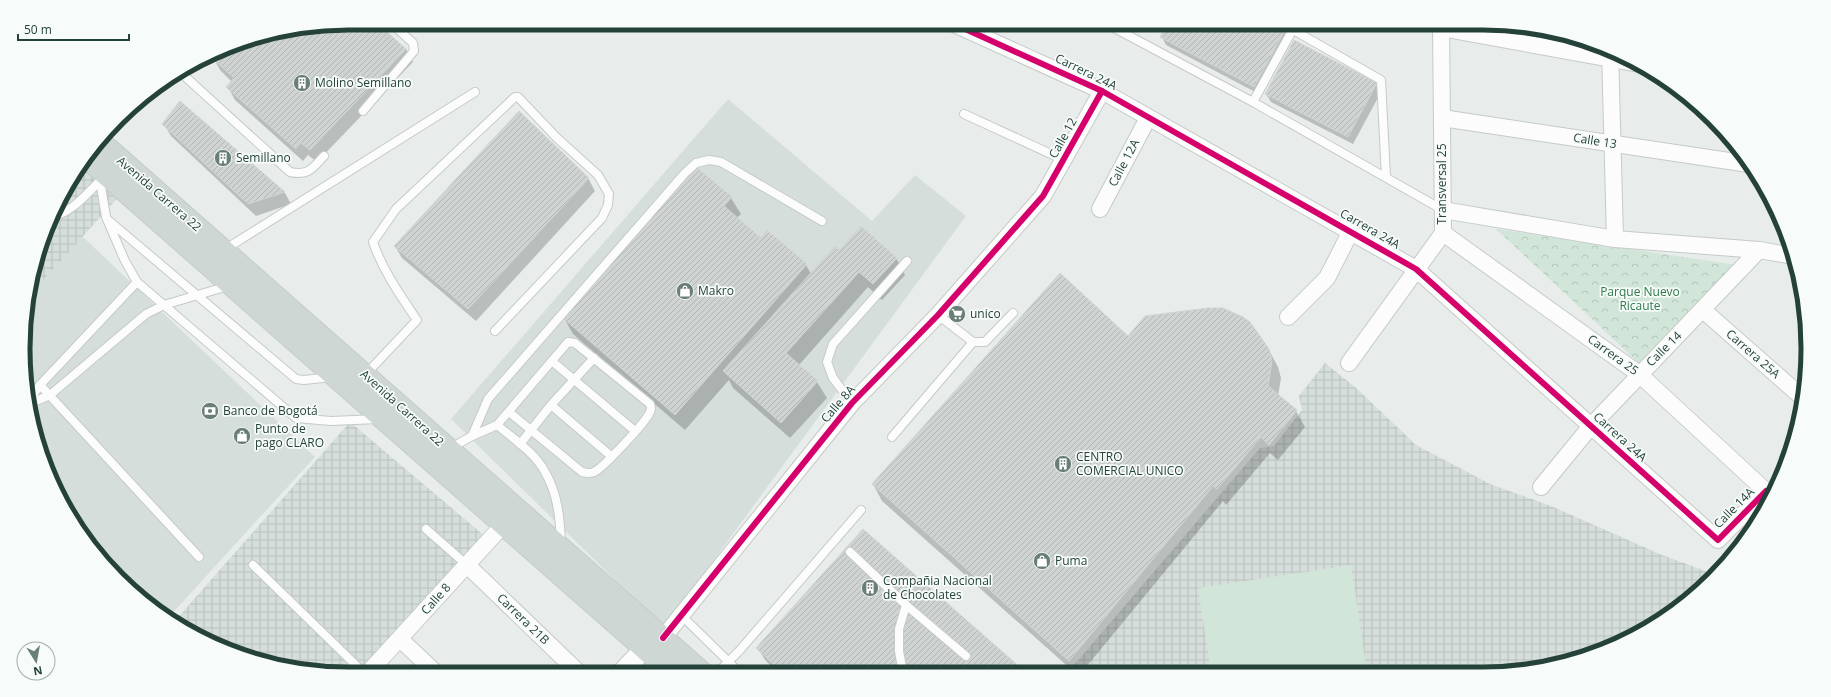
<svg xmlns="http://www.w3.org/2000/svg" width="1831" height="697" font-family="'Open Sans',sans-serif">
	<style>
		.built { fill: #d6dedb }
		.industrial { fill: url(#industrial-grid) }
		.park { fill: url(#park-crowns) }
		.pitch { fill: #d1e6d8 }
		.shadow { fill: #0003 }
		.building { fill: url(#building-hatch); stroke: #d1d6d4 }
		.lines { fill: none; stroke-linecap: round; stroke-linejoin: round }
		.service-casing { stroke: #c5cac8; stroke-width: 10 }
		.minor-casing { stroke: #c5cac8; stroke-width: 18 }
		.tertiary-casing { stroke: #c5cac8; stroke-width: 21 }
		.primary-casing { stroke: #c3ccc9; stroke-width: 24 }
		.service { stroke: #fcfcfc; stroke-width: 8 }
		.minor { stroke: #fcfcfc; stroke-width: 16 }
		.tertiary { stroke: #fcfcfc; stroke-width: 19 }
		.primary { stroke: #cfd7d5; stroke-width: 22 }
		.cycleway-casing { stroke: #f7fbf9; stroke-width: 8 }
		.cycleway { stroke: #d6006c; stroke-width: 6 }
		.labels { text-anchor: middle; stroke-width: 3.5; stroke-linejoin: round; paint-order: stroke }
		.street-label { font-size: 12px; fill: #24423a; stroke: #f7fbf9 }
		.poi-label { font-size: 12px; fill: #24423a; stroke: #f7fbf9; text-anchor: start }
		.park-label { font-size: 12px; fill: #2d7a4b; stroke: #f7fbf9 }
		.rim { fill: none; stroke: #24423a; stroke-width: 5 }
	</style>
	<defs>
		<pattern id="industrial-grid" width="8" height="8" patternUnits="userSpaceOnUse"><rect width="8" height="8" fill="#d6dedb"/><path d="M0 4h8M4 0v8" fill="none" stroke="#b8c0bd"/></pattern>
		<pattern id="park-crowns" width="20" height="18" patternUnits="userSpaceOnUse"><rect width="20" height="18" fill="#d1e6d8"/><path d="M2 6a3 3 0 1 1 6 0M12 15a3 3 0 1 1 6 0" fill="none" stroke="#b3c6ba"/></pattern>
		<pattern id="building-hatch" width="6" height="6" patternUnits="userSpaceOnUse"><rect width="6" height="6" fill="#cfd4d2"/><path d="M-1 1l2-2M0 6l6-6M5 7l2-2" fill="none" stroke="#b2b7b5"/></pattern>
	</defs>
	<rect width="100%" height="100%" fill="#e8edeb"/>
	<!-- built -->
	<g class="built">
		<path d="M728 99 872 221 915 175 966 216 664 628 451 419Z"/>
		<path d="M82 236 315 457 168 618 151 607 78 529 48 473 29 412 26 306 28 298Z"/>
	</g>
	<!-- industrial -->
	<g class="industrial">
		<path d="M86 162 122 193 28 297 40 244 66 186Z"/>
		<path d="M1325 363 1355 387 1416 445 1490 484 1551 506 1662 555 1714 574 1697 593 1626 641 1525 671 1068 672 1260 448 1274 446 1302 410 1299 396Z"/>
		<path d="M350 422 487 538 360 674H348L264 663 204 640 174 622Z"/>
	</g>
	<!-- park -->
	<path class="park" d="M1496 229 1737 265 1642 366Z"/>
	<!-- pitch -->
	<path class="pitch" d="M1351 565 1367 672H1211L1198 588Z"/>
	<!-- shadow -->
	<g class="shadow">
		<path d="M348 23H375L406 49 413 62 317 162 308 155 303 161 235 100 228 87 232 82 220 70 213 57 216 53 244 40Z"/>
		<path d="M1169 23H1269L1284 31 1289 39 1259 94 1166 45 1162 37Z"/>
		<path d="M1376 84 1381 92 1353 144 1271 102 1266 94Z"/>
		<path d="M180 102 285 193 291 204 256 216 171 136 164 124Z"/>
		<path d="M695 167 731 198 741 214 737 218 761 239 806 265 811 274 839 251 896 258 905 275 882 300 868 287 799 365 817 382 827 398 790 438 733 388 729 380 685 430 573 334 564 318Z"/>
		<path d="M588 178 595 191 476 321 402 258 395 246Z"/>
		<path d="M1128 337 1269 350 1278 367 1281 378 1278 396 1296 411 1305 427 1278 460 1270 453 1226 505 1223 501 1082 672H1074L882 501 873 484Z"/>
		<path d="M758 648 1021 669 1023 672 778 673 765 660Z"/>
	</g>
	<!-- building -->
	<g class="building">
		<path d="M348 23H377L406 49 310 150 301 143 296 149 226 87 234 78 211 57 214 54 244 40Z"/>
		<path d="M1168 23H1271L1285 30 1254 87 1160 37Z"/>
		<path d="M1294 40 1377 83 1348 137 1265 94Z"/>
		<path d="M180 101 285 192 248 204 162 124Z"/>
		<path d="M519 111 589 178 468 309 394 246Z"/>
		<path d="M695 166 732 197 724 206 761 238 767 230 807 264 675 415 563 318Z"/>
		<path d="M861 226 897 258 873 284 859 272 786 353 818 381 781 423 723 371 835 246 839 250Z"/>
		<path d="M1060 273 1128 336 1145 316 1208 308H1223L1243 317 1250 322 1269 349 1272 361 1268 386 1297 410 1269 445 1261 437 1217 489 1213 486 1069 661 872 484Z"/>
		<path d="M863 529 1022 669 1019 672 783 673 756 648Z"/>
	</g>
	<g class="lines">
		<defs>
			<g id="service">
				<path d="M1105 23 1253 102 1443 210"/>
				<path d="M1281 23 1381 80 1386 177"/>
				<path d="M179 71 290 172C308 176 312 169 324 156"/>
				<path d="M1253 102 1293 29"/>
				<path d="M363 111 414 51 413 43 391 23"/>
				<path d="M964 114 1064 160"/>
				<path d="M99 174 106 217 125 261 137 282 296 418 331 421 378 419"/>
				<path d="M53 216C72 213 87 193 101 180"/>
				<path d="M108 220 296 379 304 380 332 377"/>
				<path d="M224 250 475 92"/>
				<path d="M938 315 973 342H985L1013 313"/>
				<path d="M553 362 635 431"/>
				<path d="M366 374 417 320C400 295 383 271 373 242L396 209 515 97H518L557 138 598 175 609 194 608 205 602 218 495 331"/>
				<path d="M40 385 199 557"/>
				<path d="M29 401 40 385 137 282"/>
				<path d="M852 403 833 378 827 362 833 344 907 261"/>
				<path d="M29 404 50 395 146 314 164 305 228 286"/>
				<path d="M551 405 611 456"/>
				<path d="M497 425C514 439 535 453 545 472 558 494 560 519 561 543"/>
				<path d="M472 436 488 399 685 173 696 163 709 160 721 162 822 221"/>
				<path d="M892 437 973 342"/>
				<path d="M520 444 551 405 594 358"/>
				<path d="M449 449 472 436 497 425 568 342 575 343 650 404C651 407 652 409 650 412 646 422 603 468 594 472 590 474 586 473 582 472L509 412"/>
				<path d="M426 529 467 565"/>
				<path d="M850 552 906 605 899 629V651L903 673"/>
				<path d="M253 565 365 674"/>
				<path d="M906 605 966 656"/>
				<path d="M681 615 740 673"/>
				<path d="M717 673 740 650 861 510"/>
			</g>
			<g id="minor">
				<path d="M952 23 1102 91 1416 269 1718 540 1766 491"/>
				<path d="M1441 28 1639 64"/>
				<path d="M1610 50 1615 239"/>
				<path d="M1442 118 1749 164"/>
				<path d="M1100 209 1148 118"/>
				<path d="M1443 210 1615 239 1759 250 1794 256"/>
				<path d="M1443 233 1639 374 1769 494"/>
				<path d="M1703 310 1803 398"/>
				<path d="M1288 317 1327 278 1351 231"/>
				<path d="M1349 363 1443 233 1441 23"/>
				<path d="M1541 487 1591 426 1759 250"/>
				<path d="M467 565 579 673"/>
				<path d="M663 638 852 403 938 315 1043 196 1102 91"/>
				<path d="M400 639 437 674"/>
				<path d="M367 674 504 524"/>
			</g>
			<path id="tertiary" d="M621 673 645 648"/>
			<g id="primary">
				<path d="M101 143 702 673"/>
				<path d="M89 159 673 673"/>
			</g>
		</defs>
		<!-- service casing -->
		<use href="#service" class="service-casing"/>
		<!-- minor casing -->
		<use href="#minor" class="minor-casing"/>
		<!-- tertiary casing -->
		<use href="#tertiary" class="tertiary-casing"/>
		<!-- primary casing -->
		<use href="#primary" class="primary-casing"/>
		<!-- service -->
		<use href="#service" class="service"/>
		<!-- minor -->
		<use href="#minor" class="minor"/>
		<!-- tertiary -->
		<use href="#tertiary" class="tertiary"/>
		<!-- primary -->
		<use href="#primary" class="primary"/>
		<defs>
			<g id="cycleway">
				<path d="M952 23 1102 91 1416 269 1718 540 1766 491"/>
				<path d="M663 638 852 403 938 315 1043 196 1102 91"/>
			</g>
		</defs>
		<!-- cycleway casing -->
		<use href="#cycleway" class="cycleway-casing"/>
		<!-- cycleway -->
		<use href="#cycleway" class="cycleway"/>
	</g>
	<!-- icons -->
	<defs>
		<symbol id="building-disc" viewBox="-11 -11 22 22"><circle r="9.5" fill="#697e78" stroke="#f7fbf9"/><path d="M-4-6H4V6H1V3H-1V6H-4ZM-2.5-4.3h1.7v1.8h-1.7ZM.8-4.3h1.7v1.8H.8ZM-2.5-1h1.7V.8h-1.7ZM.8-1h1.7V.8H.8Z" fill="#fff"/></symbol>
		<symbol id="shop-disc" viewBox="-11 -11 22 22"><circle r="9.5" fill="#697e78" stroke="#f7fbf9"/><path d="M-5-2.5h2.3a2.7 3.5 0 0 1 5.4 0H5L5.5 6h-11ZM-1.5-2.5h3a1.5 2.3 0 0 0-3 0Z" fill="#fff"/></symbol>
		<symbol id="supermarket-disc" viewBox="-11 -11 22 22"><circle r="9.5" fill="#697e78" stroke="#f7fbf9"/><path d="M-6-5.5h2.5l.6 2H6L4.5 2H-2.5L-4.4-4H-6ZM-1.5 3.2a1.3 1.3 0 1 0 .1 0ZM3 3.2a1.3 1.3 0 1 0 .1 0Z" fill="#fff"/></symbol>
		<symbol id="bank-disc" viewBox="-11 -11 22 22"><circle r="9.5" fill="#697e78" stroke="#f7fbf9"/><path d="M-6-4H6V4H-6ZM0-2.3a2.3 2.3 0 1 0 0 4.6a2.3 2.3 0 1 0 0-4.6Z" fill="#fff"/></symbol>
	</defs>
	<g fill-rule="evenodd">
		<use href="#building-disc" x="292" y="73" width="20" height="20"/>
		<use href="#building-disc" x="213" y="148" width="20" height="20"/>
		<use href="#shop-disc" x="675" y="281" width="20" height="20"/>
		<use href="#supermarket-disc" x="947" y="304" width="20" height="20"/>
		<use href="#bank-disc" x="200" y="401" width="20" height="20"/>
		<use href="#shop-disc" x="232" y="426" width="20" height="20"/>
		<use href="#building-disc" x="1053" y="454" width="20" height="20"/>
		<use href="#shop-disc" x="1032" y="551" width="20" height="20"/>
		<use href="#building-disc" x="860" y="578" width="20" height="20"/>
	</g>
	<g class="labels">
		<!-- street labels -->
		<g class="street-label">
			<text transform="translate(1086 72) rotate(26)" y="4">Carrera 24A</text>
			<text transform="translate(1063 138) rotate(-61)" y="4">Calle 12</text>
			<text transform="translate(1595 141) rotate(9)" y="4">Calle 13</text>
			<text transform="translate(1124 163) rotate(-62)" y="4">Calle 12A</text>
			<text transform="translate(1442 184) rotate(-90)" y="4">Transversal 25</text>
			<text transform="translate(159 194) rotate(41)" y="4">Avenida Carrera 22</text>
			<text transform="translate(1370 229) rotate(30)" y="4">Carrera 24A</text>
			<text transform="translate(1664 349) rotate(-45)" y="4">Calle 14</text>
			<text transform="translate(1753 354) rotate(41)" y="4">Carrera 25A</text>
			<text transform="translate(1613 355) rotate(36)" y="4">Carrera 25</text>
			<text transform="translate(838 404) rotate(-49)" y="4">Calle 8A</text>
			<text transform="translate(402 408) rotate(42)" y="4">Avenida Carrera 22</text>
			<text transform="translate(1620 437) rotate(42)" y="4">Carrera 24A</text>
			<text transform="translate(1734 508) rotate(-45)" y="4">Calle 14A</text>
			<text transform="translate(436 599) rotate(-48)" y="4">Calle 8</text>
			<text transform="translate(523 619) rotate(44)" y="4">Carrera 21B</text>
		</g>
		<!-- poi labels -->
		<g class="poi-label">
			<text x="315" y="87">Molino Semillano</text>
			<text x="236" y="162">Semillano</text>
			<text x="698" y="295">Makro</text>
			<text x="970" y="318">unico</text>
			<text x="223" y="415">Banco de Bogotá</text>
			<text x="255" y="433">Punto de<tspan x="255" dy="14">pago CLARO</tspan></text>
			<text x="1076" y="461">CENTRO<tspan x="1076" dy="14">COMERCIAL UNICO</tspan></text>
			<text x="1055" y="565">Puma</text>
			<text x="883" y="585">Compañia Nacional<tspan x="883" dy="14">de Chocolates</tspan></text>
		</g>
		<!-- park labels -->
		<g class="park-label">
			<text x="1640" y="296">Parque Nuevo<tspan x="1640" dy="14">Ricaute</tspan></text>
		</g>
	</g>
	<!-- crop -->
	<path d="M0 0H1831V697H0ZM348 30H1483A318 318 0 0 1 1801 348V349A318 318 0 0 1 1483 667H348A318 318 0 0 1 30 349V348A318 318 0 0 1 348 30Z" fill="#f7fbf9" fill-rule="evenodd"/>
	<path class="rim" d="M348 30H1483A318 318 0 0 1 1801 348V349A318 318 0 0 1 1483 667H348A318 318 0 0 1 30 349V348A318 318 0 0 1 348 30Z"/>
	<!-- north arrow -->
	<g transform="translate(36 661) rotate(169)"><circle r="19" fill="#f7fbf9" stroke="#a3b1ad"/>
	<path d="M0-3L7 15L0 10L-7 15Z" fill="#697e78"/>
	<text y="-6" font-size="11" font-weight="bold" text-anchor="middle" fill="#24423a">N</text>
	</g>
	<!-- scale -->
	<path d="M18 34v6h111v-6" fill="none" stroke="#24423a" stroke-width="2"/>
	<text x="24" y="34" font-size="12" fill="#24423a" stroke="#f7fbf9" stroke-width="3" paint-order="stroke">50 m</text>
</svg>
